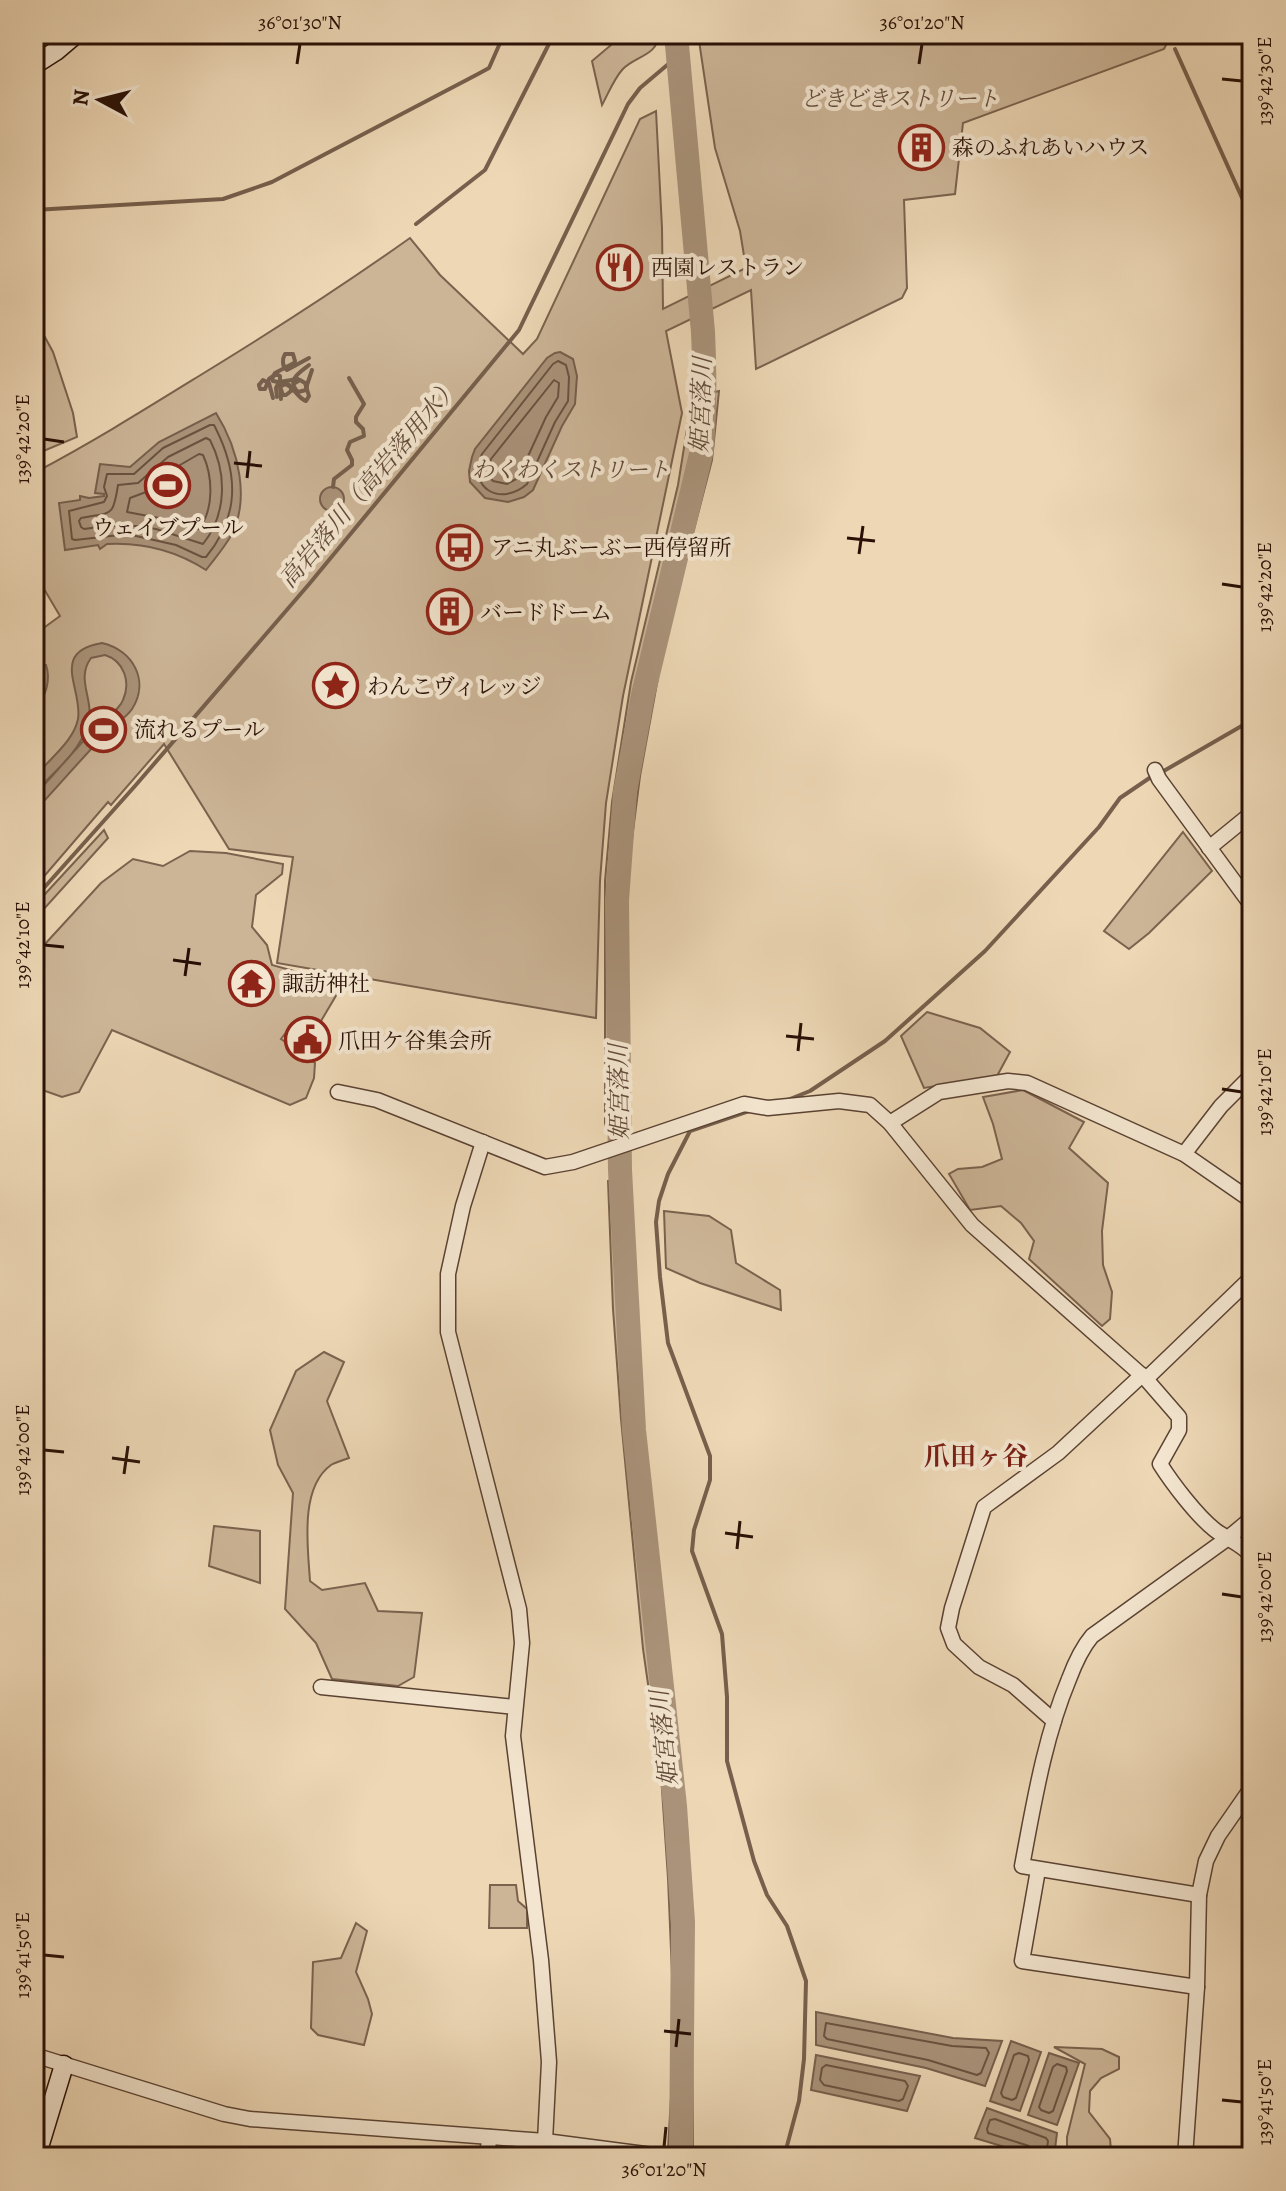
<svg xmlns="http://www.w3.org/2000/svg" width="1286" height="2191" font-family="Alegreya,'Noto Serif JP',serif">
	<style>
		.green { fill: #ccb597; stroke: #7a624e; stroke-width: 2 }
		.water { fill: #aa937a; stroke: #765f4c; stroke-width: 2 }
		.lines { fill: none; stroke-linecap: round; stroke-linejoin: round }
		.shore { stroke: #6a5240; stroke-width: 2 }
		.stream { stroke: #765f4c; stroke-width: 4 }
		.river { stroke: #aa937a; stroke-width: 24 }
		.street-casing { stroke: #5a4232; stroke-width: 17 }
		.secondary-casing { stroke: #291006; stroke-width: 21 }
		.street { stroke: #f3e5cf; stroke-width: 14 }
		.secondary { stroke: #f3e5cf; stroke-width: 18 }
		.ticks { fill: none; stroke: #291006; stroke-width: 3 }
		.labels { text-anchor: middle; stroke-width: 8; stroke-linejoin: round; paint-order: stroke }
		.park-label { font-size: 22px; font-style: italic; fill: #624a39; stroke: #f3e5cf }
		.poi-label { font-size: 22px; fill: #291006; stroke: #f3e5cf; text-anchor: start }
		.water-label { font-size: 24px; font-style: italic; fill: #634b3a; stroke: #f3e5cf }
		.quarter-label { font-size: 26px; font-weight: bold; fill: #7a1f14; stroke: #f3e5cf }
		.neatline { fill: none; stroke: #291006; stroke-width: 3 }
		.ticks-label { font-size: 20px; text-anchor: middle; fill: #291006 }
	</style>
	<rect width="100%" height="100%" fill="#edd7b5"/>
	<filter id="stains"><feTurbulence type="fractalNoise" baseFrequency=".0025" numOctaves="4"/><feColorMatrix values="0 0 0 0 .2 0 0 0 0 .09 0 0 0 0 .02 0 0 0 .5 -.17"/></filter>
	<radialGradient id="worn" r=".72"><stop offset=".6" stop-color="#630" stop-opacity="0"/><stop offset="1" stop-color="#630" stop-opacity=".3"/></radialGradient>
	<!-- green -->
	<g class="green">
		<path d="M624 34H658C659 56 634 56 622 70 614 79 608 94 602 105L592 61Z"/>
		<path d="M698 34H1189L1167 43 1164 49 963 123 955 194 904 200 907 288 902 298 756 369 751 290 666 331 682 413 623 696 606 803 600 881 596 1018 277 963 293 857 229 849 164 744 111 805 108 802 34 888V635L60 616 34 572V473C91 443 144 410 199 376 271 332 341 287 410 238L440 275 523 354 537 339 640 119 656 111 662 228 663 309 746 268 740 231 715 148Z"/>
		<path d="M34 317 53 352 73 413 77 437 34 455Z"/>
		<path d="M719 391 712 460 664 645 640 776 631 847 628 885V1110H621L620 902 628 798 649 676 705 460 710 393Z"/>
		<path d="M699 399 698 445 638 698 622 782 613 896V1116L605 1124V881L612 802 631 682 678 485 691 404Z"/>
		<path d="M104 830 108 838 34 920V906Z"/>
		<path d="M1183 832 1212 871 1149 933 1129 949 1104 931Z"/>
		<path d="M190 851 226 853 283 864 282 874 256 895 252 927 267 945 272 965 312 976 358 981 337 994 321 1021 294 1022 281 1039 315 1063 314 1078 306 1098 290 1105 112 1030 79 1092 62 1097 34 1087V956L101 883 133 859 163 866Z"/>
		<path d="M927 1012 980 1028 1010 1052 997 1076 924 1088 901 1036Z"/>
		<path d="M1023 1090 1084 1122 1069 1148 1108 1183 1102 1231 1103 1265 1112 1292 1110 1319 1102 1326 1029 1259 1034 1241 1021 1223 1001 1206 970 1210 949 1174 958 1169 982 1167 1002 1159 993 1124 983 1097Z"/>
		<path d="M629 1151 644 1442 687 1828 691 1916 693 2151H686V1922L684 1884 677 1787 658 1634 638 1450 622 1153Z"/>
		<path d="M617 1178 622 1307 636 1506 674 1829 679 1922 677 2150 668 2149 672 2080V1974L668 1878 661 1775 643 1649 621 1419 613 1309 608 1181Z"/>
		<path d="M664 1211 709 1216 731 1230 736 1263 780 1290 781 1310 700 1283 666 1268Z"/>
		<path d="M324 1352 344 1362 327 1401 349 1458C344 1460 336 1462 331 1465 299 1488 308 1548 310 1581L322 1590 365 1583 378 1611 422 1613 414 1677 398 1686 332 1679 316 1643 285 1609 293 1493 278 1465 270 1430 296 1371Z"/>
		<path d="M214 1526 260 1531V1583L209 1566Z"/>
		<path d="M490 1885H516L518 1901 527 1909V1928H489Z"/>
		<path d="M356 1923 367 1931 356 1972 368 1999 372 2014 364 2045 318 2035 311 2028 313 1962 341 1958Z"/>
		<path d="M1054 2047 1102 2049 1119 2057V2069L1101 2078 1090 2091 1089 2112 1110 2139 1111 2150 1134 2157H1067V2137L1085 2064Z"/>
	</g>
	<!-- water -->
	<g class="water">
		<path d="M560 352 573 359 577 376 575 404 562 426 533 490 524 497 508 502 485 498 470 482 469 471 472 457 475 449 547 358 555 353Z"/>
		<path d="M216 413C238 448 252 501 229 539 222 550 214 560 206 570 175 550 143 542 107 544L100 549 98 545 65 550 59 503 80 500V496L89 498 104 496V494L95 493 100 464 130 467 159 442Z"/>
		<circle cx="332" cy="499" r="12"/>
		<path d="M102 643C133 650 150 681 132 709 126 718 116 723 109 730 83 757 59 785 34 812V796C56 772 78 746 101 722 109 715 119 710 123 700 131 682 124 661 105 655L91 658C75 680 95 699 88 724 80 752 53 773 34 793V773L39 768 42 769C55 754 74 739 78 719 83 689 49 652 102 643Z"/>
		<path d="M38 663 46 665C51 679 46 699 34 708V666Z"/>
		<path d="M816 2012 953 2038 1002 2041 985 2086 926 2068 816 2045Z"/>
		<path d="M1011 2041 1041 2052 1020 2111 990 2101Z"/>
		<path d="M1049 2053 1079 2063 1057 2125 1028 2115Z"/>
		<path d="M816 2055 920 2076 907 2111 811 2090Z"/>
		<path d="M987 2108 1057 2133 1054 2157H1038L975 2138Z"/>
	</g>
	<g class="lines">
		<!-- shore -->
		<g class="shore">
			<path d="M558 361 566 365 569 377 568 401 555 422 527 484C501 507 467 489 482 454L553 364Z"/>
			<path d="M554 380 559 383 558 397 546 417 518 478 507 484 493 481 487 474 491 459Z"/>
			<path d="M210 425H214L216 429C239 475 239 517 206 557H202L176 545 136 536 120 535 75 540 72 539 69 511 104 502 107 496 104 487 107 474H134L163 448Z"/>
			<path d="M206 438 210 440C227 473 227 514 203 544L156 529 136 526H106L84 529 81 527 79 521 81 518C112 512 113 518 118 485L138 483 168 457Z"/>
			<path d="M199 454 203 455C213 477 214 509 199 529H196L159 518 127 512 130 498 146 492 168 472Z"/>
			<path d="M826 2023 952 2046 986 2048 989 2053 981 2073 977 2075 928 2060 827 2039 824 2036Z"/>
			<path d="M1019 2053 1028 2056 1029 2060 1016 2098 1012 2100 1003 2097 1001 2093 1014 2055Z"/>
			<path d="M1057 2064 1066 2067 1067 2071 1053 2111 1049 2113 1041 2110 1039 2107 1053 2067Z"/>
			<path d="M826 2065 905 2081 908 2086 903 2099 899 2101 824 2085 820 2080 822 2068Z"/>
			<path d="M1034 2157 1033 2151 1029 2146 988 2133 987 2129 990 2120 995 2119 1046 2138 1048 2141 1046 2157"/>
		</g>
		<!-- stream -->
		<g class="stream">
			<path d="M1168 34 1170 40"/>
			<path d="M1175 49 1252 220"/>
			<path d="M34 210 223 199 272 182 478 74 489 68 504 34"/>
			<path d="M416 224 485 170 554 34"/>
			<path d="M278 382 273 381 272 379 275 373 294 363 295 361 293 354H285C282 359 282 367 287 370L309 358"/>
			<path d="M259 385 260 389H265L269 379 276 374 280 376V381"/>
			<path d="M259 385 263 380 269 383 273 398"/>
			<path d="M307 386 306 390 298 392C286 380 299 373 309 365"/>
			<path d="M306 388 312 370"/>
			<path d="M277 397 276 388 279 382 298 379"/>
			<path d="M281 399 280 386C285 381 292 384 291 391L286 395H283L280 387 285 384C295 387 297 398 306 401L309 396 305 383 300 380 295 383"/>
			<path d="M333 487 334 479 352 465V460L347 450 350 442 364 436 363 429 356 422V417L364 404 349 378"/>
			<path d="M1162 772 1252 720"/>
			<path d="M34 899 135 786 310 583 519 330 628 104 640 88 679 55"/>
			<path d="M785 1101 810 1091 885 1041 985 951 1099 827 1120 798 1151 777"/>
			<path d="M749 1111 690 1131 668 1174 659 1201 656 1222 660 1277 668 1343 710 1456V1480L694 1530 692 1551 722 1634 727 1697V1761L754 1861 767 1895 787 1926 806 1981 804 2059 799 2101 784 2157"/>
		</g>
		<!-- river -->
		<path class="river" d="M676 34 703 332C705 372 705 410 702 450L643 695 625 792 617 900 620 1170 634 1430 675 1806 683 1922 681 2157"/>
		<defs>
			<g id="street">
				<path d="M1155 770 1159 779 1252 906"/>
				<path d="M1209 848 1252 813"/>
				<path d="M338 1092 377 1100 545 1167 573 1162 744 1104 768 1108 839 1101 870 1105 890 1123 972 1225 1146 1379 1179 1417V1430L1160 1464C1172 1483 1197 1516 1215 1530 1227 1539 1242 1544 1252 1556"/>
				<path d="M890 1123 939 1092 1008 1081 1027 1083 1184 1154 1252 1201"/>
				<path d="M483 1142 463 1206 448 1274V1332L519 1609 522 1643 513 1736 541 1960 549 2062 545 2141"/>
				<path d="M1184 1154 1221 1106 1252 1075"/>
				<path d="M1146 1379 1252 1277"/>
				<path d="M321 1687 515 1707"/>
				<path d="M1054 1721 1013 1685 979 1667 954 1644 948 1628 952 1608 984 1507 1058 1453 1142 1375"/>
				<path d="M1038 1870 1022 1961 1197 1987"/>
				<path d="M1199 1895 1022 1866C1034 1803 1044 1739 1069 1679 1075 1663 1081 1649 1092 1636L1228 1538 1252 1518"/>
				<path d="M34 2055 224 2114 250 2119 545 2141 668 2157"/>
				<path d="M486 2157 490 2137"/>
				<path d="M1185 2157 1197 1987 1199 1895 1206 1861 1218 1836 1252 1787"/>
			</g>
			<g id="secondary">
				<path d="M34 65 56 51 76 34"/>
				<path d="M36 2157 64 2065"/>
			</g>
		</defs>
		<!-- street casing -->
		<use href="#street" class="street-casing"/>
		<!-- secondary casing -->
		<use href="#secondary" class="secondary-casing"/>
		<!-- street -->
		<use href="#street" class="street"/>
		<!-- secondary -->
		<use href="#secondary" class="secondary"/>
	</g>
	<!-- ticks -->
	<path class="ticks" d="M297 64 300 44M919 64 922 44M1222 79 1242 81M44 439 64 442M234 463 262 466M247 478 250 451M847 538 875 541M859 554 863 526M1222 584 1242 587M44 945 64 947M173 960 201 964M185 976 189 948M786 1036 814 1039M798 1051 801 1023M1222 1089 1242 1092M44 1450 64 1452M112 1458 140 1462M124 1474 128 1446M725 1533 753 1537M737 1549 740 1521M1222 1594 1242 1597M44 1955 64 1957M664 2031 691 2034M676 2047 679 2019M1222 2100 1242 2102M664 2147 666 2127"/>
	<!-- icons -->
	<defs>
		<symbol id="building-ring" viewBox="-11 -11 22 22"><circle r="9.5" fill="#f3e5cf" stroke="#8f2418" stroke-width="1.5"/><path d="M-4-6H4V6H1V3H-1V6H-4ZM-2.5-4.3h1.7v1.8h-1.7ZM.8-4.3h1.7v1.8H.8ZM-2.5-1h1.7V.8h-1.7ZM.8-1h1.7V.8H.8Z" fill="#8f2418"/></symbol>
		<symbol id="restaurant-ring" viewBox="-11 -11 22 22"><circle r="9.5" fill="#f3e5cf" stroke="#8f2418" stroke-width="1.5"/><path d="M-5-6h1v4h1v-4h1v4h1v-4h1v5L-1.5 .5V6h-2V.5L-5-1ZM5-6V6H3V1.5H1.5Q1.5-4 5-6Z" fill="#8f2418"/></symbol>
		<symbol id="stadium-ring" viewBox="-11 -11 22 22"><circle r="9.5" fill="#f3e5cf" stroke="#8f2418" stroke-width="1.5"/><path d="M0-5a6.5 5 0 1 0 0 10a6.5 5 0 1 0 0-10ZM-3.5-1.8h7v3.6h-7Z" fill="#8f2418"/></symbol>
		<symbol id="bus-ring" viewBox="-11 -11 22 22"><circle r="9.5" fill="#f3e5cf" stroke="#8f2418" stroke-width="1.5"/><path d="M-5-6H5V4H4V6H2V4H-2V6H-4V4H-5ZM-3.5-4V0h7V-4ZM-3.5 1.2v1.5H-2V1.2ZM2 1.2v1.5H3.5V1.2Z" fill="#8f2418"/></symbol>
		<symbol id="sight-ring" viewBox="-11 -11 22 22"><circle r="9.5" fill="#f3e5cf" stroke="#8f2418" stroke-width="1.5"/><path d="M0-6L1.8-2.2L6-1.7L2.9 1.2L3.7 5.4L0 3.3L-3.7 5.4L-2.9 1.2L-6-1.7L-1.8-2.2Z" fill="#8f2418"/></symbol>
		<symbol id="temple-ring" viewBox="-11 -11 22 22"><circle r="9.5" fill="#f3e5cf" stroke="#8f2418" stroke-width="1.5"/><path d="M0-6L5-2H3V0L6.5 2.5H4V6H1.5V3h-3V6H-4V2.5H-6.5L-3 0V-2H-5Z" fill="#8f2418"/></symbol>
		<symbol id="civic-ring" viewBox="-11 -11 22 22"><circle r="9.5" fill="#f3e5cf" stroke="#8f2418" stroke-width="1.5"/><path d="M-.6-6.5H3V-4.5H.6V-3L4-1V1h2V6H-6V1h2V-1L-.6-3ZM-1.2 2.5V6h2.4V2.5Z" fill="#8f2418"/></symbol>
	</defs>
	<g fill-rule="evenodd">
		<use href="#building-ring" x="896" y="122" width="51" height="51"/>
		<use href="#restaurant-ring" x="594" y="242" width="51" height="51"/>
		<use href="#stadium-ring" x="142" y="460" width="51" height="51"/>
		<use href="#bus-ring" x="434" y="522" width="51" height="51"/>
		<use href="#building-ring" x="424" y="586" width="51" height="51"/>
		<use href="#sight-ring" x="310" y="660" width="51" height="51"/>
		<use href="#stadium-ring" x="78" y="704" width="51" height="51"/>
		<use href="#temple-ring" x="226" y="958" width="51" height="51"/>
		<use href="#civic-ring" x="282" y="1014" width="51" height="51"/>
	</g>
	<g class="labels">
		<!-- park labels -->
		<g class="park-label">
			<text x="900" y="106">どきどきストリート</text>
			<text x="571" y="477">わくわくストリート</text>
		</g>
		<!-- poi labels -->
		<g class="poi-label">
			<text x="952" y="155">森のふれあいハウス</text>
			<text x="651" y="275">西園レストラン</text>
			<text x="168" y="535" text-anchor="middle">ウェイブプール</text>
			<text x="491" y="555">アニ丸ぶーぶー西停留所</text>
			<text x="480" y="620">バードドーム</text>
			<text x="367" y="694">わんこヴィレッジ</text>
			<text x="134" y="737">流れるプール</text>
			<text x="282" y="991">諏訪神社</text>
			<text x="338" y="1048">爪田ケ谷集会所</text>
		</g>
		<!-- water labels -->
		<g class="water-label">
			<text transform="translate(701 405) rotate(-88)" y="8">姫宮落川</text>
			<text transform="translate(369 483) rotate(-50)" y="8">高岩落川（高岩落用水）</text>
			<text transform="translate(619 1092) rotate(-91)" y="8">姫宮落川</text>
			<text transform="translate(664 1738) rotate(-96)" y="8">姫宮落川</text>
		</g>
		<!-- quarter labels -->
		<g class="quarter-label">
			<text x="976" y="1465">爪田ヶ谷</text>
		</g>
	</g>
	<!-- margin -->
	<rect width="1286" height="2191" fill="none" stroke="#edd7b5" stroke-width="88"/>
	<!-- north arrow -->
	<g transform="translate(100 100) rotate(277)" stroke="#f3e5cf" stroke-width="6" paint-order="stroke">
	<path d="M0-6L14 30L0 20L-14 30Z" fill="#291006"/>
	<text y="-12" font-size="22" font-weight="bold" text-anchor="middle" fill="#291006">N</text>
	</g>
	<rect x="44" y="44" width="1198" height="2103" class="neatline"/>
	<g class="ticks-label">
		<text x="300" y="29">36°01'30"N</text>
		<text x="922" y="29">36°01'20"N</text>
		<text transform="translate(1264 81) rotate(-90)" y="7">139°42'30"E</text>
		<text transform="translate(22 439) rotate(-90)" y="7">139°42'20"E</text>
		<text transform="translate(1264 587) rotate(-90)" y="7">139°42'20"E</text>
		<text transform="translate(22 945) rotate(-90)" y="7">139°42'10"E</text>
		<text transform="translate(1264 1092) rotate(-90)" y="7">139°42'10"E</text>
		<text transform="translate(22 1450) rotate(-90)" y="7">139°42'00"E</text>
		<text transform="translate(1264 1597) rotate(-90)" y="7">139°42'00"E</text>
		<text transform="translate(22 1955) rotate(-90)" y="7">139°41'50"E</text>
		<text transform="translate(1264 2102) rotate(-90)" y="7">139°41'50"E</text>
		<text x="664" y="2176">36°01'20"N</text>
	</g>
	<rect width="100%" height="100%" filter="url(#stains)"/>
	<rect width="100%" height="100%" fill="url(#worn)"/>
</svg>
